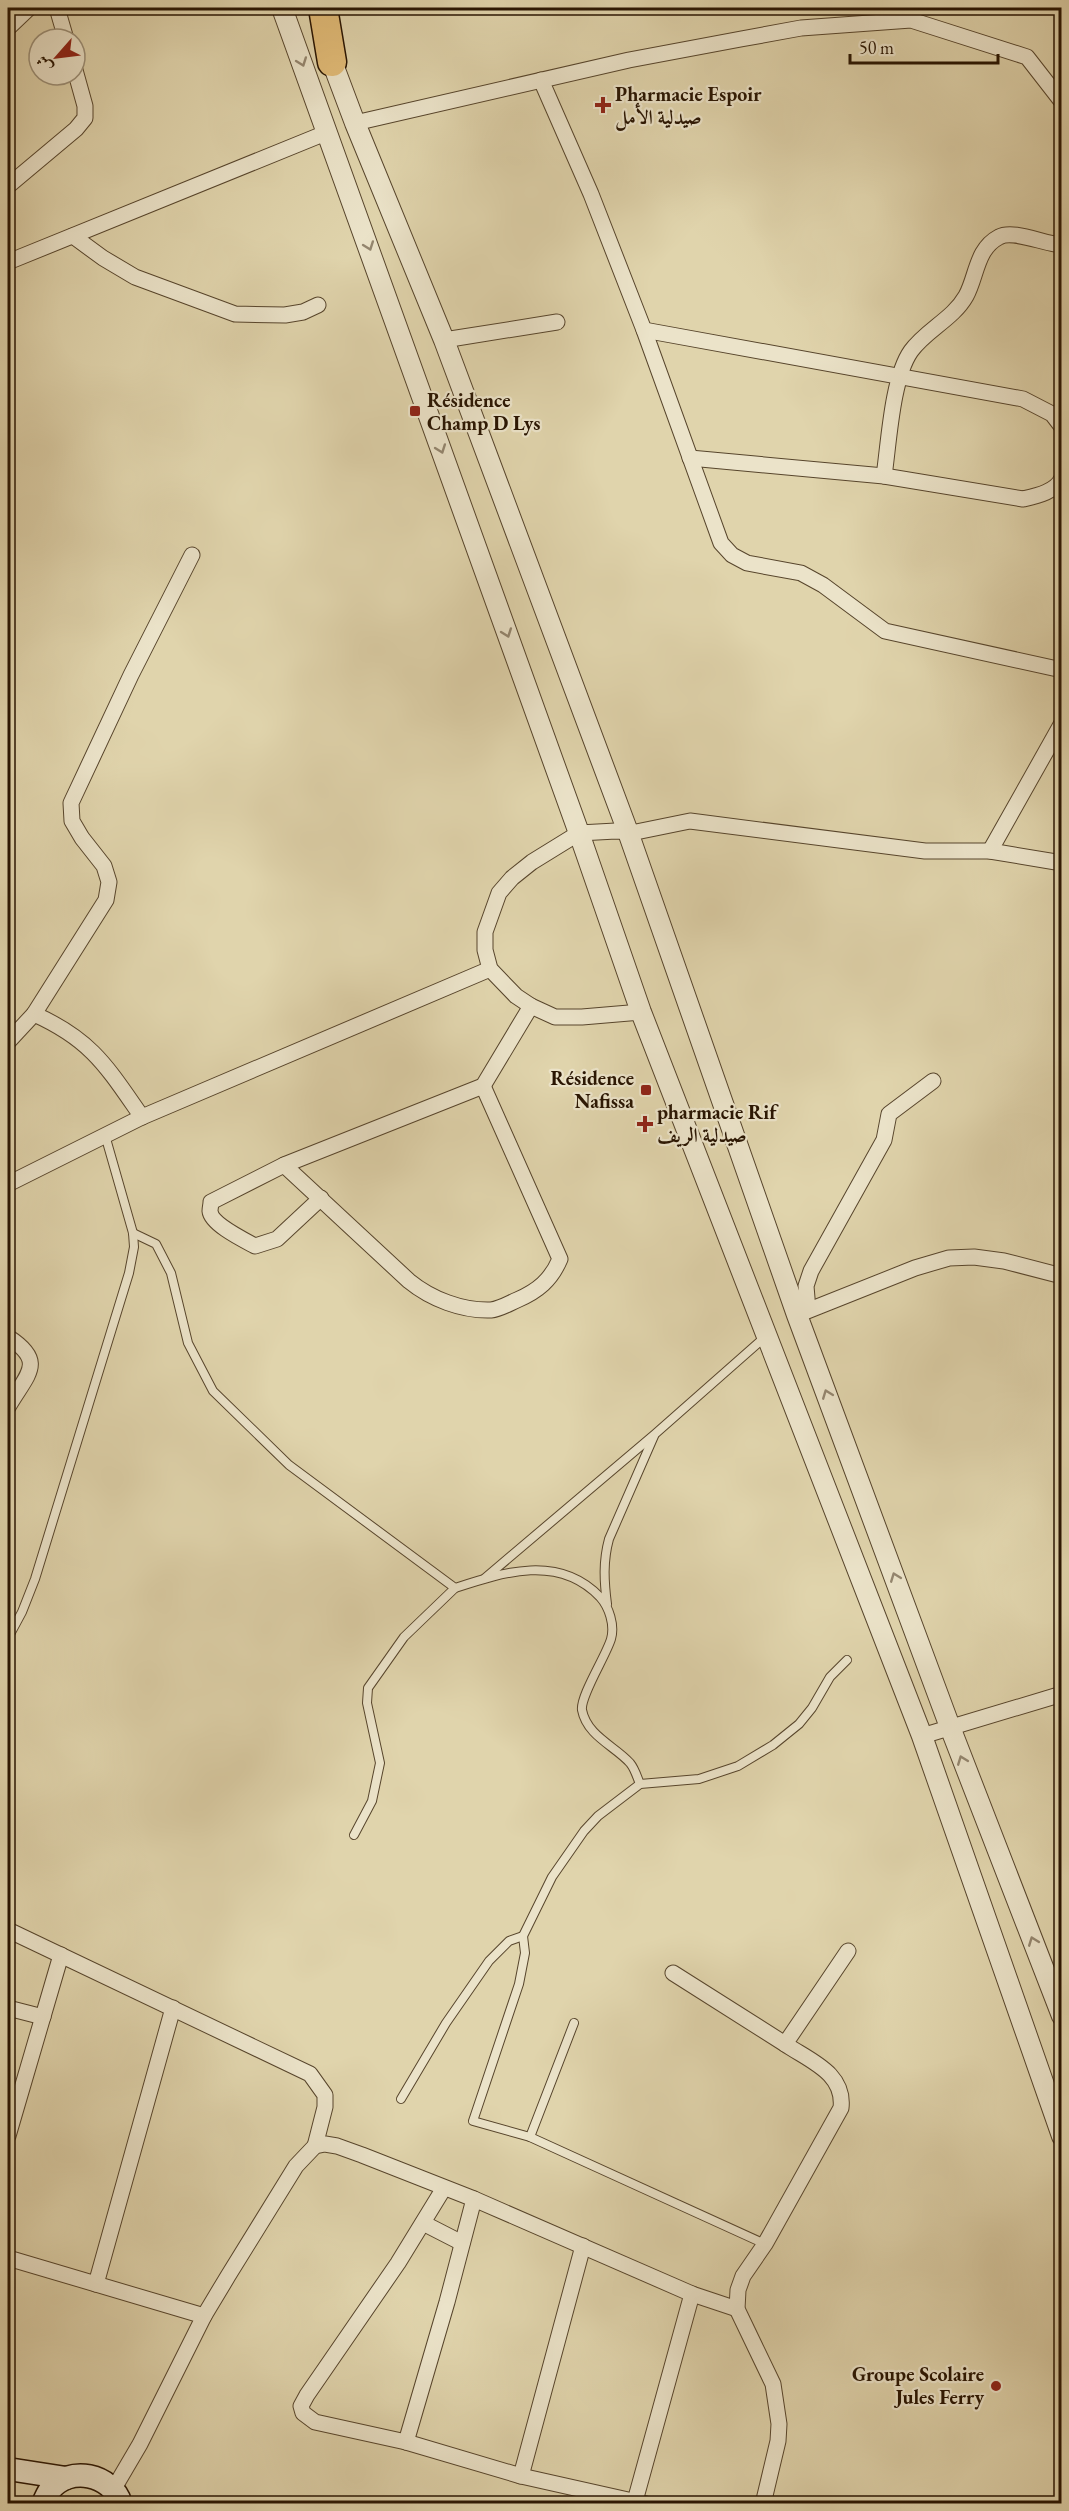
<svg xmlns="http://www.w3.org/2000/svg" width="1069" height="2511" font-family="'EB Garamond',Amiri,serif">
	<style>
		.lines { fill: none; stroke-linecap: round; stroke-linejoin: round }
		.service-casing { stroke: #57452c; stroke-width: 10 }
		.minor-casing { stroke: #57452c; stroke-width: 17 }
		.tertiary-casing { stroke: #57452c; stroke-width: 22 }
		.secondary-casing { stroke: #291502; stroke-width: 25 }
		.motorway-casing { stroke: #291502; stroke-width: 31 }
		.service { stroke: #ebe3c9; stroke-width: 8 }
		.minor { stroke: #ebe3c9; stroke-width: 15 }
		.tertiary { stroke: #ebe3c9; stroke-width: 20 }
		.secondary { stroke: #ebe3c9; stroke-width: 22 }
		.motorway { stroke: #e0ba76; stroke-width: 28 }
		.oneway { stroke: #94866f }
		.poi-dot { fill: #8f2418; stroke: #ebe3c9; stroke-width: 2 }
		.labels { text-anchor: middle; stroke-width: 4.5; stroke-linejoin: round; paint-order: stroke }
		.poi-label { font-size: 20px; font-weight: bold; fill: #291502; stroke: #ebe3c9; text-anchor: start }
	</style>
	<rect width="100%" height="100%" fill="#e0d4ac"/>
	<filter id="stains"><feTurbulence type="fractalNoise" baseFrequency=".00333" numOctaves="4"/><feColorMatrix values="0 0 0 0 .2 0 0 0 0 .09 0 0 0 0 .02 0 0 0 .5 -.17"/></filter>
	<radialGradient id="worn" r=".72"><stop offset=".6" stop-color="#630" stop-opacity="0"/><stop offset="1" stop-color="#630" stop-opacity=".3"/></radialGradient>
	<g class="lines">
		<defs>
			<g id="service">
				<path d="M133 1233 156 1244 171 1273 188 1343 213 1391 289 1465 455 1588C504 1572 559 1554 600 1597 609 1607 615 1625 611 1639 606 1656 580 1696 582 1710 587 1736 615 1746 630 1763 635 1769 637 1777 640 1784"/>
				<path d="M485 1578 655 1434 765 1337"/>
				<path d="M607 1604C604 1581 603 1561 609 1539L654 1436"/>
				<path d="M8 1638 22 1612 35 1579 129 1273 134 1247 133 1233 105 1135"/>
				<path d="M354 1835 372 1801 380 1763 367 1703 368 1688 404 1637 455 1588"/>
				<path d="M401 2099 446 2023 489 1961 509 1941 523 1936"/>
				<path d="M530 2137 574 2023"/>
				<path d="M765 2244 530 2137 473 2121 519 1984 525 1953 523 1936 552 1877 584 1831 598 1816 640 1784 699 1779 738 1766 773 1745 799 1724 812 1708 830 1677 847 1660"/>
			</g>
			<g id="minor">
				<path d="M57 8 66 39"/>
				<path d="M8 28 29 8"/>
				<path d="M541 80 591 194 644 330 721 543 732 555 747 563 801 573 823 585 885 631 1062 670"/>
				<path d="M355 123 629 60 741 39 801 28 911 20 1027 57 1062 102"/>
				<path d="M8 186 76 129 85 118V106L75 70"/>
				<path d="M73 236 103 258 135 277 235 314 285 315 303 312 318 305"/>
				<path d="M8 262 328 132"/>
				<path d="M644 330 1023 399 1052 414 1062 427"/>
				<path d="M444 340 557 322"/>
				<path d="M690 458 884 476 1023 499C1036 496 1056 492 1062 478"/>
				<path d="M884 476C889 442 892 378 911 351 926 330 953 319 966 296 977 276 976 249 999 237 1013 229 1044 244 1062 245"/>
				<path d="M990 851 1062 723"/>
				<path d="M641 1012 582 1017H555L531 1006 516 996 490 969 485 950V932L499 893 512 878 532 862 579 833 616 831 636 832 690 821 925 851H990L1062 863"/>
				<path d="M34 1014C92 1040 107 1067 142 1117"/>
				<path d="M8 1042 34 1014 106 900 109 882 104 866 82 838 72 821 71 803 131 675 192 555"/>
				<path d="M284 1165 409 1281C431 1299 462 1311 491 1310 500 1309 510 1303 517 1300 538 1291 551 1280 560 1259L483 1086"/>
				<path d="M8 1184 142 1117 490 969"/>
				<path d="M321 1198 277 1239 255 1246C244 1240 211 1224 210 1211 210 1208 211 1205 211 1202L284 1165 483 1086 531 1006"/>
				<path d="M808 1310 806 1286 811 1271 884 1140 889 1114 933 1081"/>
				<path d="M797 1315 915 1268 949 1258 974 1257 1004 1261 1062 1276"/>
				<path d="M8 1337C47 1362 27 1374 8 1407"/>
				<path d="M922 1736 1062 1694"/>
				<path d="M8 1930 310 2074 325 2095V2107L315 2146"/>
				<path d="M673 1973 785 2044"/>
				<path d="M8 2008 43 2017"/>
				<path d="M8 2136 61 1955"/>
				<path d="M444 2188 398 2263 307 2395 301 2406 303 2413 315 2422 406 2442 521 2476 646 2504"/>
				<path d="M423 2223 462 2243"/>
				<path d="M8 2258 204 2316"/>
				<path d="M96 2284 173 2008"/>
				<path d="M406 2442 447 2302 474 2199"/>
				<path d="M521 2476 583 2246"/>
				<path d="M113 2490 140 2444 204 2316 228 2276 296 2166 315 2146 325 2144 337 2146 362 2155 474 2199 692 2294 737 2309"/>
				<path d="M635 2501 692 2294"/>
				<path d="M763 2504 778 2441 779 2424 773 2384 737 2309 738 2290 743 2276 765 2244 841 2108C845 2073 810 2061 785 2044L848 1951"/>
			</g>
			<g id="tertiary">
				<path d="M282 8 579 833 641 1012 922 1736 1062 2136"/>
				<path d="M328 51 355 123 444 340 628 832 797 1315 950 1727 1062 2016"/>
			</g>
			<g id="secondary">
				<path d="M8 2469 66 2478"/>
				<path d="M43 2504C45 2499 47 2494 50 2490 69 2465 112 2474 121 2504"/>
			</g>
			<path id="motorway" d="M323 8 332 62"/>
		</defs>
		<!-- service casing -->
		<use href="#service" class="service-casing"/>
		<!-- minor casing -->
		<use href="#minor" class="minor-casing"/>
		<!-- tertiary casing -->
		<use href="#tertiary" class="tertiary-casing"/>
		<!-- secondary casing -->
		<use href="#secondary" class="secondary-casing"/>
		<!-- motorway casing -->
		<use href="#motorway" class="motorway-casing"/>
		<!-- service -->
		<use href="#service" class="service"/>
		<!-- minor -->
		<use href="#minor" class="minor"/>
		<!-- tertiary -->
		<use href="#tertiary" class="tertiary"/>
		<!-- secondary -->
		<use href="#secondary" class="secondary"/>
		<!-- motorway -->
		<use href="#motorway" class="motorway"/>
	</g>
	<!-- one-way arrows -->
	<defs><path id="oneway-chevron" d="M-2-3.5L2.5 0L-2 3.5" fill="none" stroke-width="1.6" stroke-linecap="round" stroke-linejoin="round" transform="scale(1.5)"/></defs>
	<g class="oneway">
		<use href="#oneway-chevron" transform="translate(302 62) rotate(70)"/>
		<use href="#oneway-chevron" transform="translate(369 246) rotate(70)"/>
		<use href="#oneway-chevron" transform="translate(441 449) rotate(70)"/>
		<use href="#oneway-chevron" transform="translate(507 633) rotate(70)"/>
		<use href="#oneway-chevron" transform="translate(827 1394) rotate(-111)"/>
		<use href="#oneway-chevron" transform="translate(895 1577) rotate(-111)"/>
		<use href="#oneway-chevron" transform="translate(962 1760) rotate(-111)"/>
		<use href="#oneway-chevron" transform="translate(1033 1941) rotate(-111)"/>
	</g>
	<!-- markers -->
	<g class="poi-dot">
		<path d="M600 96h6v6h6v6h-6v6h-6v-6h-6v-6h6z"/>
		<rect x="409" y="405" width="12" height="12" rx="3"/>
		<rect x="640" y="1084" width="12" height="12" rx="3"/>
		<path d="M642 1115h6v6h6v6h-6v6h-6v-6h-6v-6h6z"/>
		<circle cx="996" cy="2386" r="6"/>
	</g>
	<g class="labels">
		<!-- poi labels -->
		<g class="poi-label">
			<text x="615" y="101">Pharmacie Espoir<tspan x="615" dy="23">صيدلية الأمل</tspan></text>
			<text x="427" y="407">Résidence<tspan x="427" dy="23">Champ D Lys</tspan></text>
			<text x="634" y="1085" text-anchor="end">Résidence<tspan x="634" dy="23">Nafissa</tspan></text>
			<text x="657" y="1119">pharmacie Rif<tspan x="657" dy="23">صيدلية الريف</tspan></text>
			<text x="984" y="2381" text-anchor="end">Groupe Scolaire<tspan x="984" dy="23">Jules Ferry</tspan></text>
		</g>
	</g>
	<!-- margin -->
	<rect width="1069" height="2511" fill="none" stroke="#e0d4ac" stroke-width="30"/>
	<rect x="9" y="9" width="1051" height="2493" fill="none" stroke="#291502" stroke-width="3"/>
	<rect x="15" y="15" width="1039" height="2481" fill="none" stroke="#291502" stroke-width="1.5"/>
	<!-- north arrow -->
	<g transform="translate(57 57) rotate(242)"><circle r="28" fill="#ebe3c9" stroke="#9d9179" stroke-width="1.5"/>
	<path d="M0-4.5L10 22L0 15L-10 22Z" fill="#8f2418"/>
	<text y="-9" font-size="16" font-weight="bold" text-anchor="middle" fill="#291502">ش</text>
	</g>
	<!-- scale -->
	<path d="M850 54v9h148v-9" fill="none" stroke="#291502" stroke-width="3"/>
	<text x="859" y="54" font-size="18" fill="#291502" stroke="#ebe3c9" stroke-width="4.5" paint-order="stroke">50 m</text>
	<rect width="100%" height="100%" filter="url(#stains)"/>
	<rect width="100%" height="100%" fill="url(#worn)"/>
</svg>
